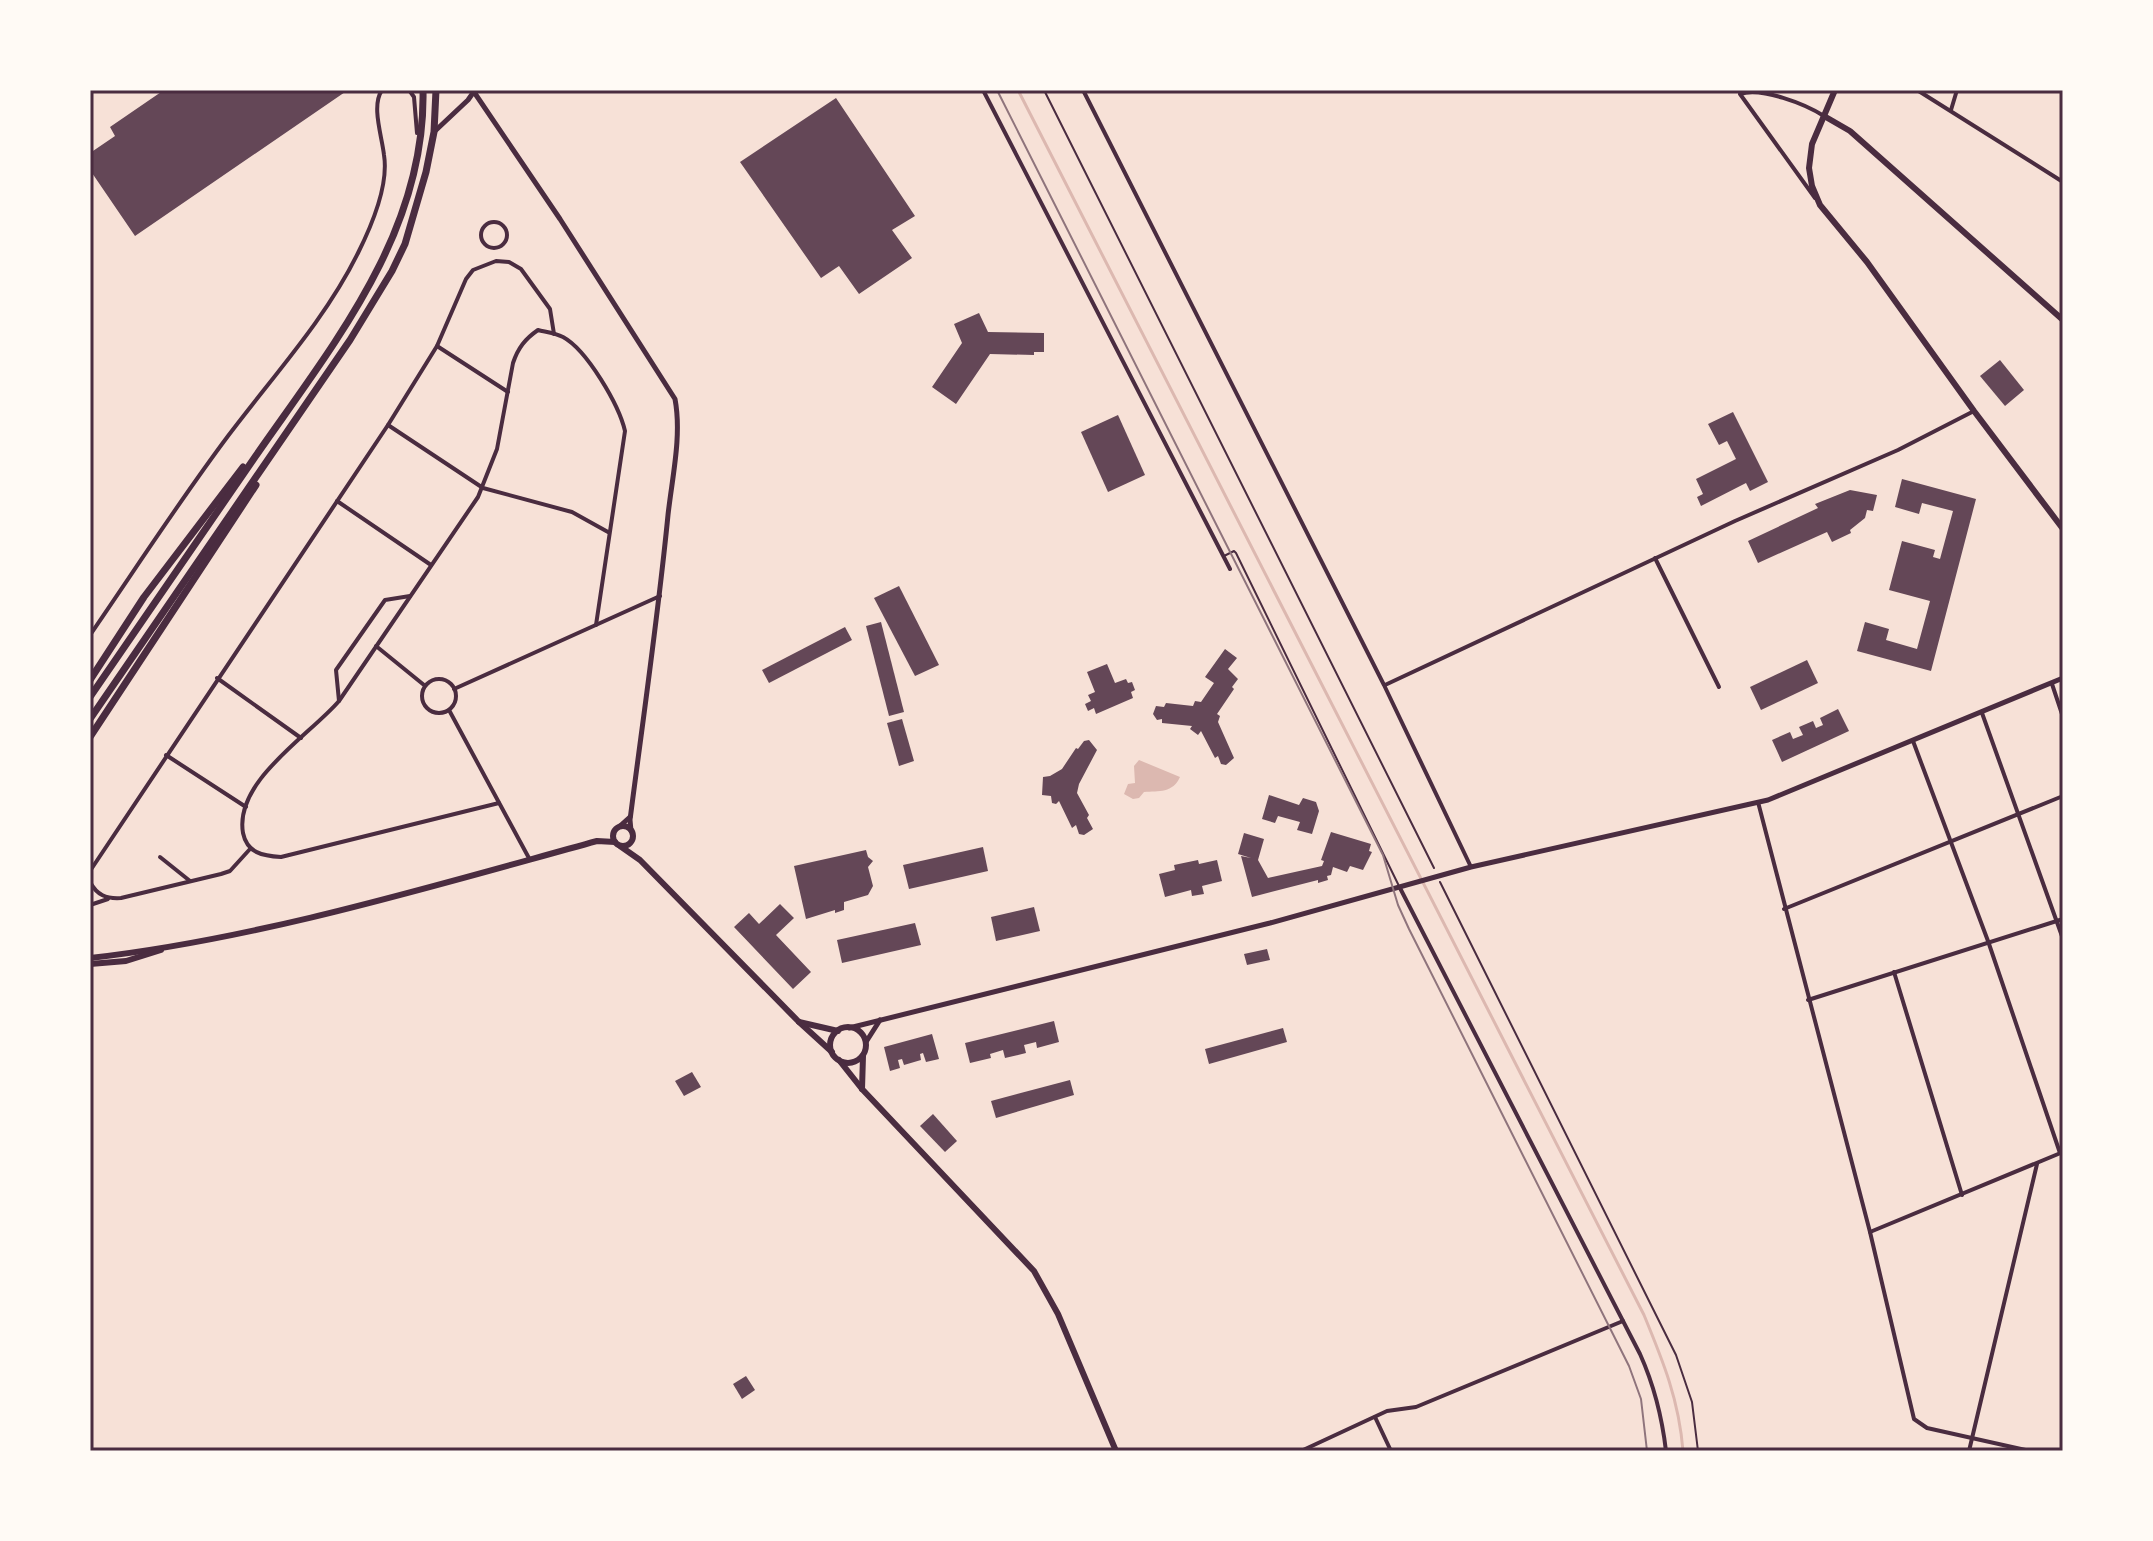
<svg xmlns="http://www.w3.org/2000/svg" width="2153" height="1541" font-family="'Noto Serif',serif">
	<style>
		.water { fill: #dcb8b0 }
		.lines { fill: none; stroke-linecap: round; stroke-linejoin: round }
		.stream { stroke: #dcb8b0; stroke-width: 3 }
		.building { fill: #644757 }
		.path { stroke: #4a2c40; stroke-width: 2 }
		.service { stroke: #4a2c40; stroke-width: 2 }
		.minor { stroke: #4a2c40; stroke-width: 4 }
		.tertiary { stroke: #4a2c40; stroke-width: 5 }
		.secondary { stroke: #4a2c40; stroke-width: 6 }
		.trunk { stroke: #4a2c40; stroke-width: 7 }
		.tram { stroke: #8f747c; stroke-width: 2 }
		.neatline { fill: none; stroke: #4a2c40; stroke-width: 3 }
	</style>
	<rect width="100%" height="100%" fill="#f7e1d7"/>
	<!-- water -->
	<path class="water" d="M1139 760 1180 777C1173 793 1159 791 1144 792L1139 798 1133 799 1124 794 1128 784 1135 783 1134 766Z"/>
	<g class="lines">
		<!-- stream -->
		<path class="stream" d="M1018 90 1644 1315C1663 1361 1679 1400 1683 1451"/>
	</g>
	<!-- building -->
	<g class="building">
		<path d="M164 90H348L135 236 90 170V153L115 136 110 127Z"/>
		<path d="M836 98 915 216 892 230 912 258 859 294 839 266 821 278 740 162Z"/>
		<path d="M979 313 988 332 1044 333V352H1034V355L990 354 956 404 932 387 962 343 954 324Z"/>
		<path d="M2000 360 2024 390 2005 406 1980 376Z"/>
		<path d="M1733 412 1768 482 1750 491 1746 483 1701 506 1697 497 1703 494 1696 479 1736 459 1727 441 1719 445 1708 424Z"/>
		<path d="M1118 415 1145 475 1108 492 1081 432Z"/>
		<path d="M1902 479 1976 499 1931 671 1857 651 1865 622 1889 629 1886 640 1917 649 1930 601 1889 590 1902 541 1935 550 1933 557 1940 559 1953 511 1922 503 1919 514 1895 507Z"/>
		<path d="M1850 490 1877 495 1873 511 1867 510 1865 518 1850 530 1851 533 1832 542 1827 532 1758 563 1748 541 1818 508 1815 504Z"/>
		<path d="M899 586 939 665 915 676 874 598Z"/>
		<path d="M881 622 904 712 889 716 866 626Z"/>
		<path d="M845 627 852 640 769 683 762 670Z"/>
		<path d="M1225 649 1237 658 1228 669 1238 679 1232 687 1234 689 1217 714 1220 716 1218 722 1234 758 1226 765 1221 764 1218 756 1215 758 1201 731 1198 735 1190 729 1192 726 1162 723V719L1157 720 1153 714 1156 706 1164 707 1166 703 1193 706 1195 701 1201 702 1214 683 1205 677Z"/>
		<path d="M1807 660 1818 683 1761 710 1750 687Z"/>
		<path d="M1107 664 1115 683 1126 679 1128 683 1132 682 1135 690 1131 692 1133 698 1096 714 1094 708 1088 711 1085 704 1091 701 1088 695 1095 692 1087 672Z"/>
		<path d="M1838 709 1849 731 1782 762 1772 740 1790 732 1793 739 1803 735 1799 727 1813 721 1816 728 1823 725 1820 718Z"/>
		<path d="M902 719 914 761 899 766 887 723Z"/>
		<path d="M1089 740 1097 750 1079 784 1077 793 1089 815 1087 818 1093 829 1084 835 1079 834 1076 825 1072 828 1059 801 1056 804 1052 803 1051 796 1042 795 1043 777 1050 776 1062 769 1076 748 1078 749 1084 741Z"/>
		<path d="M1269 795 1299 805 1303 798 1316 802 1319 811 1312 834 1297 830 1300 822 1278 816 1275 823 1262 819Z"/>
		<path d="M1331 832 1371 844 1369 851 1372 852 1363 870 1350 866 1347 872 1333 867 1331 875 1327 876 1328 880 1318 883V880L1252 897 1241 856 1251 858 1238 854 1244 833 1264 839 1258 860 1268 878 1322 866 1324 861 1321 860Z"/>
		<path d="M983 847 988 871 909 889 903 865Z"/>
		<path d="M866 850 868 857 873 861 868 867 873 886 868 895 844 902V910L835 913V910L806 919 794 866Z"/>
		<path d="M1198 860 1199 864 1217 860 1222 881 1202 886 1204 894 1192 896 1191 890 1165 897 1159 874 1175 870 1174 865Z"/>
		<path d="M780 904 794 918 776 935 811 972 793 989 734 927 749 913 759 924Z"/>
		<path d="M1034 907 1040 931 996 941 991 917Z"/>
		<path d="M915 923 921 945 842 963 837 940Z"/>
		<path d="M1267 949 1270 960 1247 965 1244 954Z"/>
		<path d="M1054 1021 1059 1042 1037 1048 1036 1042 1024 1045 1026 1053 1005 1058 1003 1050 990 1054 991 1058 970 1063 965 1043Z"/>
		<path d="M1283 1028 1287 1042 1209 1064 1205 1049Z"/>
		<path d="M932 1034 939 1059 926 1062 923 1053 920 1054 921 1060 904 1065 902 1059 898 1060 900 1068 890 1071 884 1047Z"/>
		<path d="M692 1072 701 1087 684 1096 675 1081Z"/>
		<path d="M1070 1080 1074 1095 996 1118 991 1101Z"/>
		<path d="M933 1114 957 1141 945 1152 920 1126Z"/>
		<path d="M746 1376 755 1390 742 1399 733 1384Z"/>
	</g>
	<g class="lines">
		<!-- path -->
		<g class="path">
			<path d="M1044 90 1434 868"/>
			<path d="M1440 882 1676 1355 1692 1402 1698 1451"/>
		</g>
		<!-- service -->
		<path class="service" d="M1224 556 1234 551 1236 553 1399 886"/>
		<!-- minor -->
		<g class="minor">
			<path d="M409 90 414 97 417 133"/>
			<path d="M983 90 1230 569"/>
			<path d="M1083 90 1384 685 1471 867"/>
			<path d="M1917 90 2063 182"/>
			<path d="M1951 110 1957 90"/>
			<path d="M1815 198 1740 94C1762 87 1805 104 1824 116"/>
			<circle cx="494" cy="235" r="13"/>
			<path d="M437 346 508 392"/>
			<path d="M388 425 483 488 572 512 608 532"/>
			<path d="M337 501 431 565"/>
			<path d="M1655 558 1719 687"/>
			<path d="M90 635C136 568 180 500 228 436 273 376 325 320 358 253 372 225 389 186 384 155 382 136 371 106 382 90"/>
			<path d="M376 646 424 685"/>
			<path d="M217 678 301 738"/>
			<circle cx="439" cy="696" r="17"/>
			<path d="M2052 684 2063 717"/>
			<path d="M1385 685 1735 521 1898 450 1974 411"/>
			<path d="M454 689 660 596"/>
			<path d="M339 701 336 670 385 600 410 596"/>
			<path d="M449 710 530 860"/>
			<path d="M1982 713 2063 939"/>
			<path d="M1913 741 1988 941 2060 1153"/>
			<path d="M166 755 246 807"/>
			<path d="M1758 802 1870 1232 1914 1419 1927 1428 2030 1451"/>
			<path d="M499 803 281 857C263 856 247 853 243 833 234 781 310 735 339 701L478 497 497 449 513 363C518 348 525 339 538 330 546 332 555 333 563 337 587 350 619 405 625 431L596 625"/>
			<path d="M160 857 190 881"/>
			<path d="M90 871 388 425 437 346 466 279 473 270 496 261 509 262 521 269 550 309 554 334"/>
			<path d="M90 882C97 895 106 899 121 898L221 874 230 871 250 849"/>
			<path d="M1400 888 1640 1354C1654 1385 1662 1417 1666 1451"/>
			<path d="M90 905 108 899"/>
			<path d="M1784 909 2063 796"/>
			<path d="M1894 972 1962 1195"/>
			<path d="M1808 1000 2063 919"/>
			<path d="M1870 1232 2063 1152"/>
			<path d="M1375 1417 1391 1451"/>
			<path d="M1301 1451 1387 1411 1416 1407 1623 1321"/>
			<path d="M1969 1451 2037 1164"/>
		</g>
		<!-- tertiary -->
		<g class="tertiary">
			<path d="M474 92 560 219 675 399C682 436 672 478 668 515 658 617 643 719 630 820L631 831"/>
			<path d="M435 131 468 100 475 90"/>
			<path d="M620 826 630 817"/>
			<path d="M849 1028 1270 923 1471 867 1768 800 2063 678"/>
			<path d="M866 1042 880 1020"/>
		</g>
		<!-- secondary -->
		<g class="secondary">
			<path d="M1835 90 1812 144 1809 168 1812 186 1820 205 1867 262 1974 411 2063 529"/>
			<path d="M1824 116 1850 131 2063 320"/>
			<circle cx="623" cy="836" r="10"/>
			<path d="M620 846 640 860 798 1021 832 1052"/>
			<path d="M90 958C258 939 433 886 597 841L615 842"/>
			<path d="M90 964 126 961 161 950"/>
			<path d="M799 1022 838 1031"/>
			<circle cx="848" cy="1045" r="18"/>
			<path d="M839 1060 862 1089 1034 1271 1058 1314 1116 1451"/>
			<path d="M862 1089 863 1056"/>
		</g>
		<!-- trunk -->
		<g class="trunk">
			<path d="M90 680 144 597 243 467"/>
			<path d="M90 697C145 617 200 537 255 457 332 346 426 233 423 90"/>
			<path d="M90 719 350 340 392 271 405 244 426 172 434 132 436 90"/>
			<path d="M90 737 256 485"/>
		</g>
		<!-- tram -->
		<path class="tram" d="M997 90 1383 855 1398 905 1409 929 1629 1366 1641 1399 1647 1451"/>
	</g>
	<!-- border -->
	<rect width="2153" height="1541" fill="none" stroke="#fffaf5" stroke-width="184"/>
	<rect x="92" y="92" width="1969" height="1357" class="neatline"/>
</svg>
